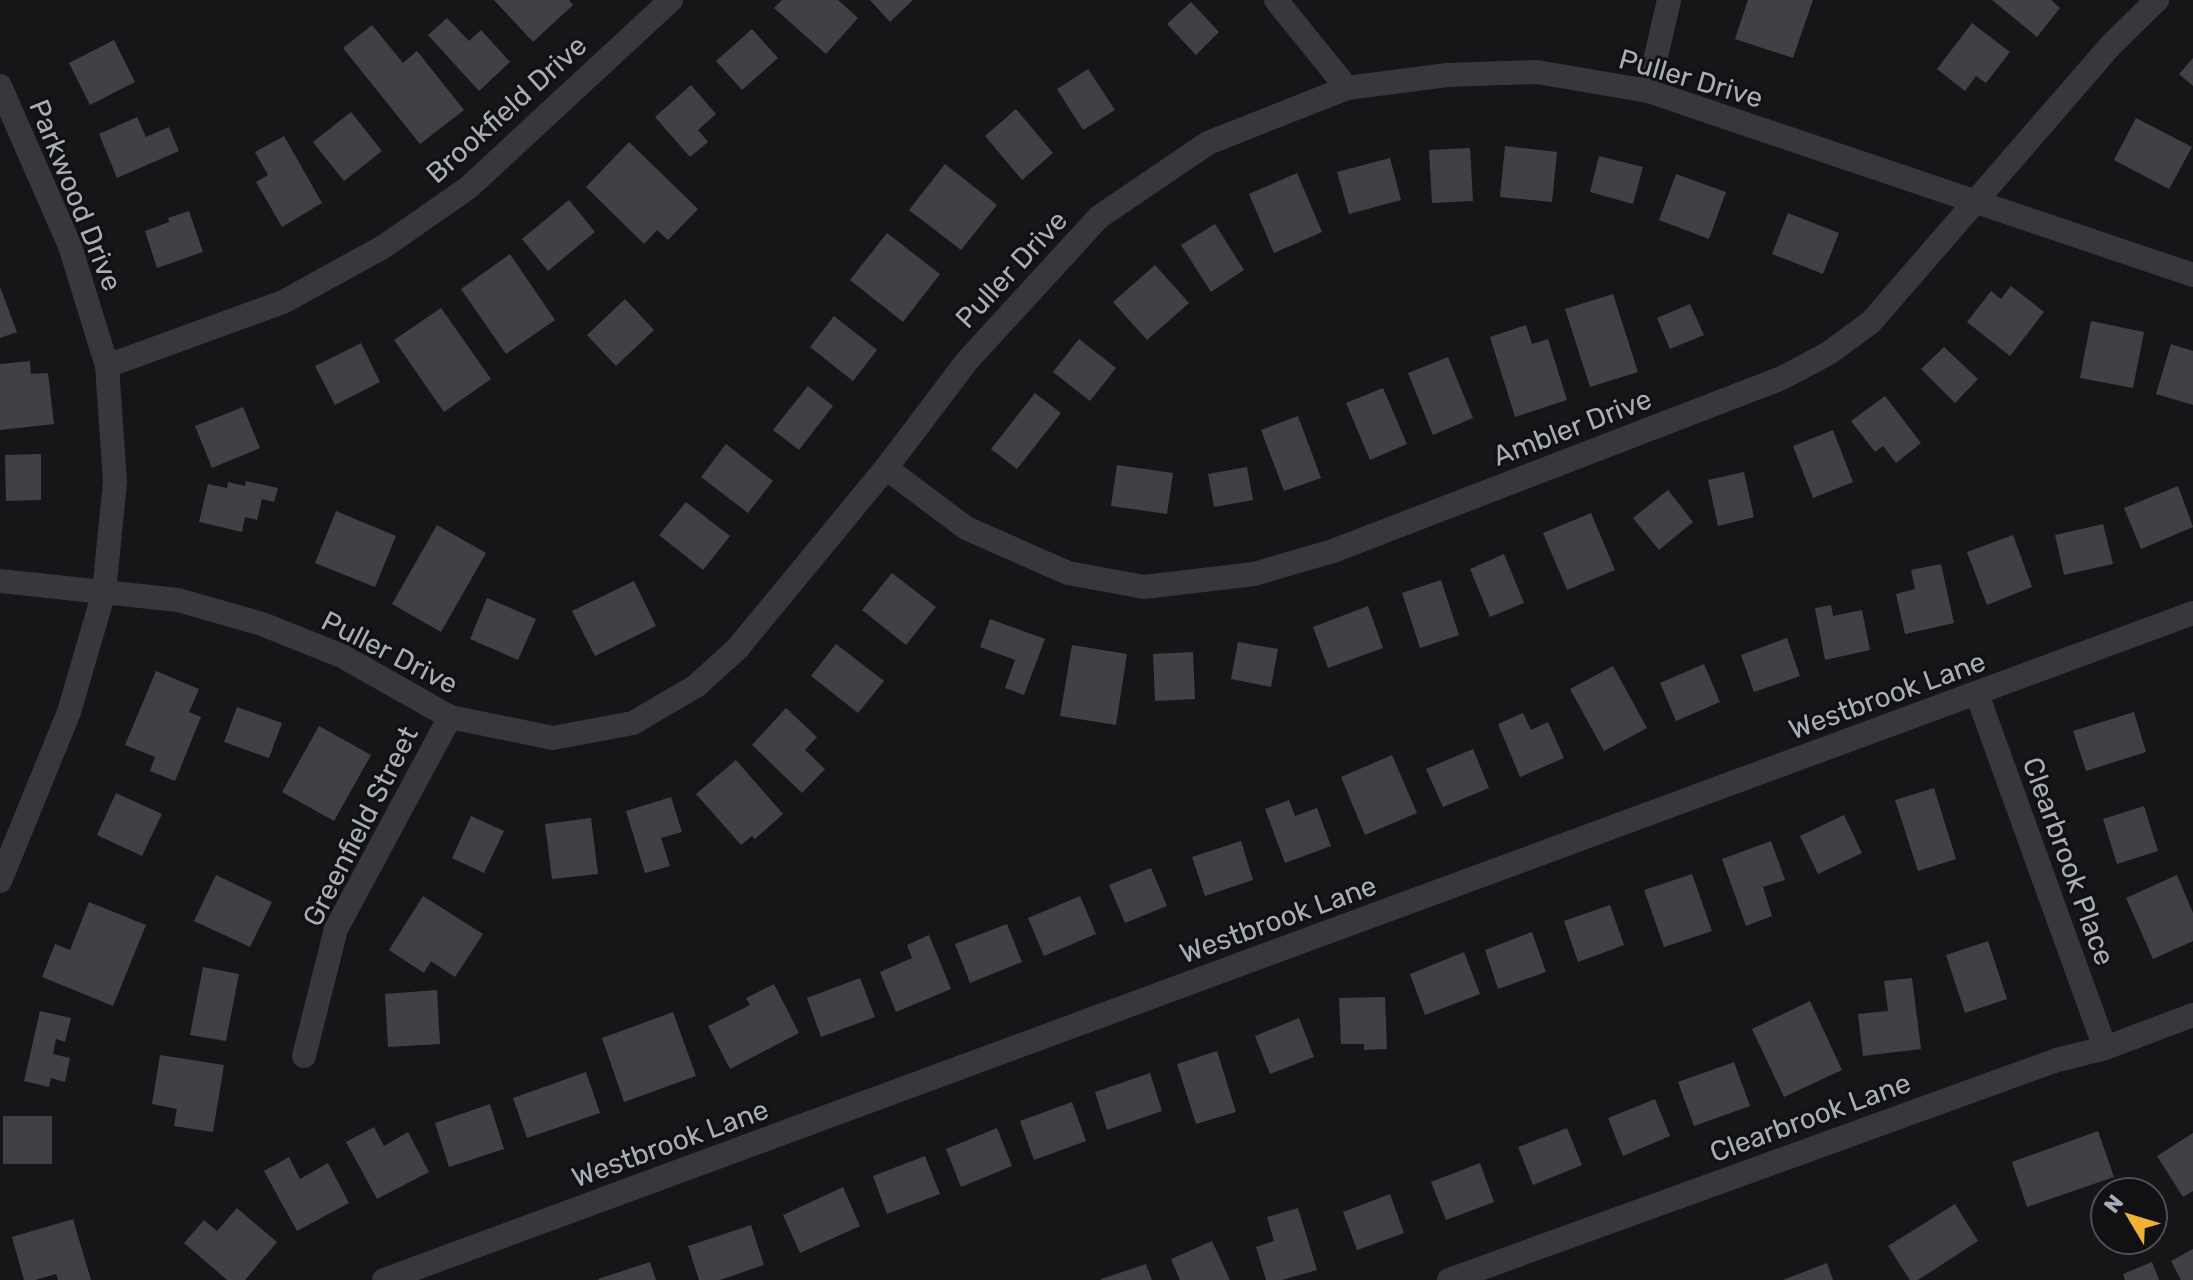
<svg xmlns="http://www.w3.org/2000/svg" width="2193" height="1280" font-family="Rubik,sans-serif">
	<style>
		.building { fill: #404145 }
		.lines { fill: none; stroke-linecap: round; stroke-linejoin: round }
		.minor { stroke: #37383d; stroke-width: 24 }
		.labels { text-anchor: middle; stroke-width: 6; stroke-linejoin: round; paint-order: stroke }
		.street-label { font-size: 28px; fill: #a8adb8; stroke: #111113 }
	</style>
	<rect width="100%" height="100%" fill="#161618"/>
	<!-- building -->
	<g class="building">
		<path d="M494 0H569L573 5 533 42Z"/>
		<path d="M782 0H838L858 18 826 54 774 8Z"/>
		<path d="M870 0H913L890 22Z"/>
		<path d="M1748 0H1813L1793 58 1735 39Z"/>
		<path d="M1992 0H2051L2060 8 2037 37Z"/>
		<path d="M1191 2 1219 32 1196 55 1167 24Z"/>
		<path d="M447 18 469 41 481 30 510 62 479 91 428 35Z"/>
		<path d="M1972 23 2010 52 1986 83 1976 76 1965 91 1937 69Z"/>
		<path d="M372 25 403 63 417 51 464 110 420 144 343 48Z"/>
		<path d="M752 29 778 58 742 90 716 61Z"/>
		<path d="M114 40 135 82 90 105 69 63Z"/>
		<path d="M2193 58V86L2179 74Z"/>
		<path d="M1088 69 1115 110 1083 130 1057 89Z"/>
		<path d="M691 85 716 114 698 130 708 142 690 157 655 117Z"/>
		<path d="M1016 109 1053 153 1022 180 985 136Z"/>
		<path d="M351 112 382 151 344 181 313 142Z"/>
		<path d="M137 117 146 137 169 127 179 151 117 178 99 134Z"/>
		<path d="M2136 118 2192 147 2169 189 2114 160Z"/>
		<path d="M284 136 322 203 282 227 256 182 268 175 255 152Z"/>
		<path d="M629 142 698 209 668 240 657 230 644 244 586 187Z"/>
		<path d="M1505 146 1557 152 1552 202 1500 197Z"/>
		<path d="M1470 148 1473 201 1432 203 1429 150Z"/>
		<path d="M1599 156 1643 167 1633 204 1590 192Z"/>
		<path d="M1390 158 1401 200 1349 214 1337 172Z"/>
		<path d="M945 164 997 205 961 250 909 210Z"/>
		<path d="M1297 173 1322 232 1274 253 1249 194Z"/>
		<path d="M1676 174 1726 192 1709 239 1659 220Z"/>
		<path d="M569 200 595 232 548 271 522 239Z"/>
		<path d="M189 211 203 252 157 268 145 231 169 222 168 218Z"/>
		<path d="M1788 213 1839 233 1823 274 1772 254Z"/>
		<path d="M1215 224 1244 270 1211 292 1181 245Z"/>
		<path d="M887 233 940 274 903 322 850 280Z"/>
		<path d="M510 254 555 320 506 354 461 289Z"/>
		<path d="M1155 265 1189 303 1147 340 1113 302Z"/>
		<path d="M2011 286 2044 312 2010 356 1967 322 1991 291 2001 299Z"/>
		<path d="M0 287 17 332 0 338Z"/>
		<path d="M1613 294 1638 372 1590 387 1565 309Z"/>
		<path d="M625 299 654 330 616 366 587 335Z"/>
		<path d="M1690 304 1704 335 1670 349 1657 318Z"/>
		<path d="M441 308 491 379 444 412 394 340Z"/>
		<path d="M834 316 877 350 853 381 810 347Z"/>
		<path d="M2091 321 2144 332 2133 388 2080 378Z"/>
		<path d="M1526 325 1532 344 1548 339 1567 400 1515 417 1490 337Z"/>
		<path d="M1079 339 1116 368 1090 401 1053 372Z"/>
		<path d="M361 343 380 382 335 405 315 366Z"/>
		<path d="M2171 344 2193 351V405L2156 394Z"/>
		<path d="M1944 347 1978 379 1955 403 1921 369Z"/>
		<path d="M1448 357 1473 418 1433 435 1408 373Z"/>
		<path d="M30 361 31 374 48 373 54 424 0 430V364Z"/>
		<path d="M808 386 833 406 799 450 773 430Z"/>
		<path d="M1383 388 1407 444 1370 460 1346 403Z"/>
		<path d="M1035 393 1061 413 1017 469 991 449Z"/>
		<path d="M1885 396 1921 443 1896 463 1883 446 1875 452 1851 421Z"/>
		<path d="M243 407 260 448 212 468 195 426Z"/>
		<path d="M1298 416 1321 478 1284 491 1261 430Z"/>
		<path d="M1833 430 1853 482 1813 498 1793 446Z"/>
		<path d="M726 444 773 481 748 513 701 477Z"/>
		<path d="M41 454V500L6 501 5 455Z"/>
		<path d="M1117 465 1173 473 1167 514 1111 506Z"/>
		<path d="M1247 467 1253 500 1214 507 1208 474Z"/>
		<path d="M1744 472 1754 517 1718 526 1708 480Z"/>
		<path d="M246 481 278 488 274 502 262 499 257 520 245 517 242 532 199 522 208 484 227 488 228 482 245 486Z"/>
		<path d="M2178 486 2193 527 2141 549 2124 508Z"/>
		<path d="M1668 490 1693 522 1659 550 1633 518Z"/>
		<path d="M686 502 730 536 703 570 659 535Z"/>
		<path d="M336 511 396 536 375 587 315 563Z"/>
		<path d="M1591 513 1615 570 1567 590 1543 533Z"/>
		<path d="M2103 524 2113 564 2064 575 2055 535Z"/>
		<path d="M437 525 486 553 441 632 392 604Z"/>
		<path d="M2013 535 2032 587 1987 605 1967 552Z"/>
		<path d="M1504 554 1524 603 1490 617 1470 569Z"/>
		<path d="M1941 564 1954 623 1905 634 1896 594 1915 589 1911 570Z"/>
		<path d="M892 573 936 607 906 645 862 610Z"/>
		<path d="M1441 580 1459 635 1420 648 1402 593Z"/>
		<path d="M634 581 656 626 595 656 572 611Z"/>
		<path d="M487 598 536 619 518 660 470 639Z"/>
		<path d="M1831 605 1833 616 1862 610 1870 650 1825 660 1815 608Z"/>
		<path d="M1368 606 1383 648 1328 668 1313 627Z"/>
		<path d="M990 619 1045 639 1024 695 1005 688 1015 660 980 647Z"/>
		<path d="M1787 638 1800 676 1754 692 1741 655Z"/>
		<path d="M1238 642 1278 649 1271 687 1231 679Z"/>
		<path d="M836 644 884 681 858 713 811 676Z"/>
		<path d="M1072 645 1127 654 1116 725 1060 716Z"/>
		<path d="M1193 652 1195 699 1155 701 1153 654Z"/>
		<path d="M1704 664 1720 702 1676 721 1660 683Z"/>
		<path d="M1613 666 1647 728 1604 751 1570 689Z"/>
		<path d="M156 671 199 689 189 712 201 717 175 781 150 771 155 757 125 745Z"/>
		<path d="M237 707 282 723 269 758 224 742Z"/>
		<path d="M786 708 817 737 805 750 825 769 802 793 752 745Z"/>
		<path d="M2134 712 2146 752 2086 771 2073 731Z"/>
		<path d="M1523 713 1531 730 1548 722 1564 758 1520 777 1498 724Z"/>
		<path d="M319 726 371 755 334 821 282 792Z"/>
		<path d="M1473 749 1489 788 1443 807 1426 769Z"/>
		<path d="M1392 755 1417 813 1365 835 1341 777Z"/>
		<path d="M736 760 783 814 755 839 752 836 741 845 696 794Z"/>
		<path d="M1934 788 1956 859 1918 871 1895 800Z"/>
		<path d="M116 793 162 814 142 856 97 835Z"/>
		<path d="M671 797 682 832 661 838 670 866 645 873 626 811Z"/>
		<path d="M1289 800 1295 816 1317 808 1331 846 1285 863 1265 809Z"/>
		<path d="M2144 806 2158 851 2117 864 2103 819Z"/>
		<path d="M1844 815 1862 853 1818 874 1800 836Z"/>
		<path d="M471 816 504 831 484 873 452 858Z"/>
		<path d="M591 818 598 874 552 879 545 824Z"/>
		<path d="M1241 841 1253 880 1205 896 1192 857Z"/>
		<path d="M1771 841 1785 880 1763 887 1772 916 1746 926 1722 859Z"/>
		<path d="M1151 868 1167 906 1125 923 1109 885Z"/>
		<path d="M1692 874 1712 931 1664 947 1644 890Z"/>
		<path d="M216 875 272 902 250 947 194 921Z"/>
		<path d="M2177 875 2193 913V941L2153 959 2126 898Z"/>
		<path d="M423 896 483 934 455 977 431 961 424 973 389 950Z"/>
		<path d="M1080 896 1096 934 1044 956 1028 918Z"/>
		<path d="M89 902 146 925 113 1006 42 977 55 944 70 950Z"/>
		<path d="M1610 905 1624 945 1578 962 1564 921Z"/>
		<path d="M1007 924 1022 962 970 983 955 944Z"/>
		<path d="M1532 932 1546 972 1498 989 1485 950Z"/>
		<path d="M929 935 951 989 896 1012 880 972 912 958 907 945Z"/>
		<path d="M1988 941 2007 999 1965 1013 1946 955Z"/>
		<path d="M1464 952 1480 994 1425 1015 1410 974Z"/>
		<path d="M203 967 239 974 226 1041 190 1035Z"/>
		<path d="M860 978 875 1017 821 1037 807 998Z"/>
		<path d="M1912 978 1921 1049 1863 1056 1858 1014 1888 1011 1884 981Z"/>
		<path d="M774 984 799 1033 730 1069 708 1026 750 1005 746 998Z"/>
		<path d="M437 990 440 1044 388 1047 385 994Z"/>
		<path d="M1385 997 1387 1049 1364 1050V1044H1341L1339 998Z"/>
		<path d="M1810 1001 1842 1070 1784 1097 1752 1029Z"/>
		<path d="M40 1011 71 1018 65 1042 56 1039 53 1054 70 1058 65 1082 51 1078 49 1087 24 1081Z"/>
		<path d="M673 1012 696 1076 624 1102 602 1038Z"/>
		<path d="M1299 1018 1314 1057 1270 1074 1255 1036Z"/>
		<path d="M1217 1051 1236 1112 1196 1124 1177 1064Z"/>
		<path d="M160 1055 224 1065 213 1132 174 1126 177 1109 152 1104Z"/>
		<path d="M1734 1062 1750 1106 1694 1126 1678 1082Z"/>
		<path d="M586 1072 600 1113 527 1138 513 1098Z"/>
		<path d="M1150 1073 1162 1111 1107 1130 1095 1092Z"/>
		<path d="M1655 1099 1670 1136 1623 1156 1608 1118Z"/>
		<path d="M1072 1102 1086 1141 1034 1160 1020 1121Z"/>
		<path d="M490 1104 504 1149 449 1167 435 1123Z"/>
		<rect x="3" y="1116" width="49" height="48"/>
		<path d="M374 1127 384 1146 408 1132 429 1172 377 1199 346 1142Z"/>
		<path d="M997 1128 1012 1166 961 1187 946 1149Z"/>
		<path d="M1567 1128 1582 1165 1533 1185 1518 1147Z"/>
		<path d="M2098 1131 2114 1177 2027 1207 2012 1162Z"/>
		<path d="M2193 1133V1191L2183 1197 2157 1156Z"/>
		<path d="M925 1156 940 1194 887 1214 873 1176Z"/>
		<path d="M289 1157 300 1179 328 1163 349 1203 297 1231 264 1171Z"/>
		<path d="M1480 1163 1494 1202 1446 1220 1431 1182Z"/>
		<path d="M843 1187 860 1226 800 1253 783 1215Z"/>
		<path d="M1390 1194 1404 1233 1357 1250 1343 1212Z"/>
		<path d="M1955 1204 1978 1241 1918 1280H1910L1888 1246Z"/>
		<path d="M237 1208 277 1242 245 1280H227L184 1243 204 1220 217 1231Z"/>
		<path d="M1298 1208 1317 1270 1282 1280H1266L1256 1247 1274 1241 1267 1217Z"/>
		<path d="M73 1219 91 1280H58L56 1274 35 1280H24L12 1237Z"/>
		<path d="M751 1225 764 1265 720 1280H699L688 1246Z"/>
		<path d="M1212 1241 1230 1280H1180L1171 1259Z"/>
		<path d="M2193 1249V1280H2181L2171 1261Z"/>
		<path d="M650 1262 656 1280H599L598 1279Z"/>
		<path d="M2152 1262 2159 1280H2125L2123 1274Z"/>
		<path d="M1827 1263 1833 1280H1783Z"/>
		<path d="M1146 1264 1152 1280H1101V1279Z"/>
	</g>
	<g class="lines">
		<!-- minor -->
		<g class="minor">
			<path d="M1276 0 1347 88"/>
			<path d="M0 86 70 246 107 366 115 482 104 592 69 712 0 881"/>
			<path d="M1648 91 1669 0"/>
			<path d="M107 366 283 302 383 247 468 188 671 0"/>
			<path d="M886 468 966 528 1068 573 1144 587 1254 574 1333 551 1782 378 1829 353 1871 322 2111 45 2157 0"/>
			<path d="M0 581 178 600 262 624 342 656 450 717 553 738 633 723 696 686 737 649 886 468 967 361 1099 217 1208 143 1347 88 1447 75 1537 72 1648 91 2193 275"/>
			<path d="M1977 694 2105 1048"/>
			<path d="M304 1056 336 929 450 717"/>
			<path d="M384 1280 2193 613"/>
			<path d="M1449 1280 2057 1060 2105 1048 2193 1015"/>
		</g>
	</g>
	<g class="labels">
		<!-- street labels -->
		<g class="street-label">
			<text transform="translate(1691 78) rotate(16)" y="10">Puller Drive</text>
			<text transform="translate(506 109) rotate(-42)" y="10">Brookfield Drive</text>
			<text transform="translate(76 195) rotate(68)" y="10">Parkwood Drive</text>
			<text transform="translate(1011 269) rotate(-47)" y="10">Puller Drive</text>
			<text transform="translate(1572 427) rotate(-21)" y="10">Ambler Drive</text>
			<text transform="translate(390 652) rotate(27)" y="10">Puller Drive</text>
			<text transform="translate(1887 695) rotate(-20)" y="10">Westbrook Lane</text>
			<text transform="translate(360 826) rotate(-63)" y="10">Greenfield Street</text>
			<text transform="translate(2069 861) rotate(70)" y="10">Clearbrook Place</text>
			<text transform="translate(1278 919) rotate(-20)" y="10">Westbrook Lane</text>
			<text transform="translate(1810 1117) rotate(-20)" y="10">Clearbrook Lane</text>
			<text transform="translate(670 1143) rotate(-20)" y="10">Westbrook Lane</text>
		</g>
	</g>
	<!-- north arrow -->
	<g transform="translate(2129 1216) rotate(308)"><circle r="38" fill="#111113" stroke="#4d4f55" stroke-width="2"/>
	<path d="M0-6L14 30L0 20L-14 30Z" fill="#f2b134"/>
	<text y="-12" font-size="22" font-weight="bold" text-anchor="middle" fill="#a8adb8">N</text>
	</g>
</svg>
